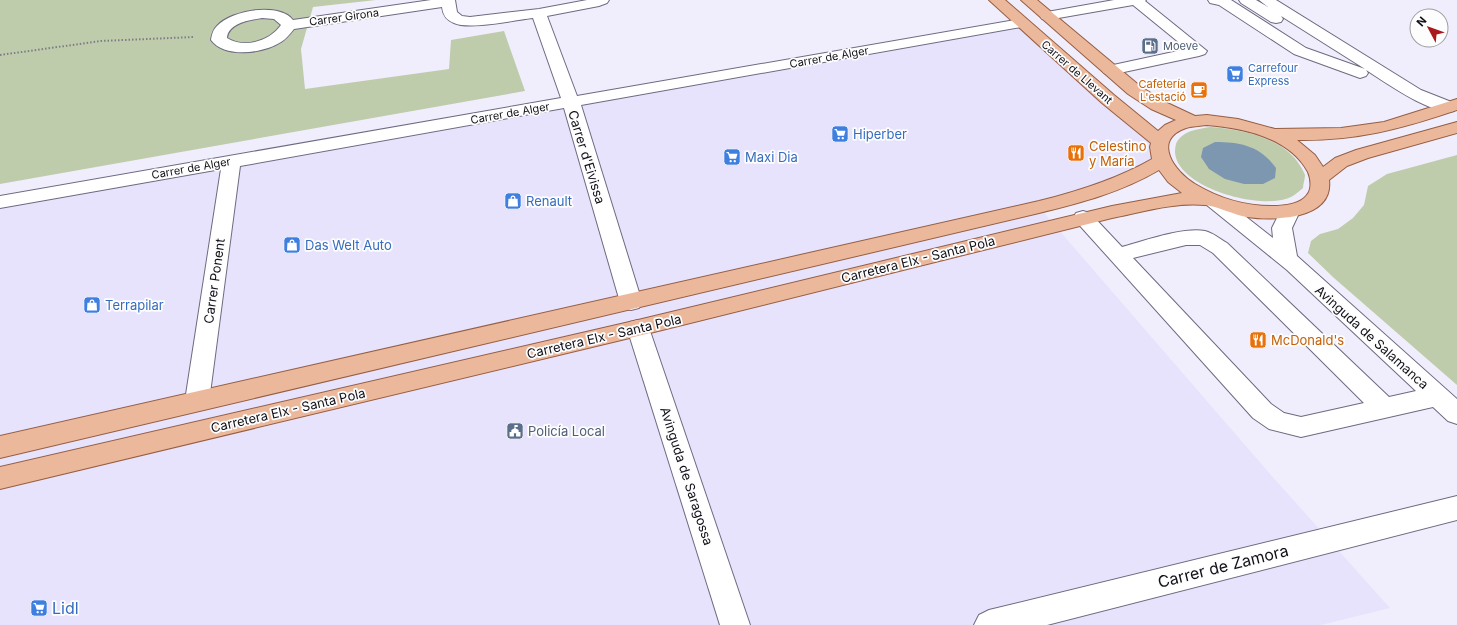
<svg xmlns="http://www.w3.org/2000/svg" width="1457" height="625" font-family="Inter,sans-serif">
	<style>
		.built { fill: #e7e3fc }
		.green { fill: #beccab }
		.water { fill: #7d97b1 }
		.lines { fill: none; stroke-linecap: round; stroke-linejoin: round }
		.minor-casing { stroke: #6e6a80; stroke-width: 2 }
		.major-casing { stroke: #965e43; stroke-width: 2 }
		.path { stroke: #7e7c87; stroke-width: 2; stroke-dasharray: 1.5 2; stroke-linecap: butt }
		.minor { fill: #fff; fill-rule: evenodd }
		.major { fill: #ebb89c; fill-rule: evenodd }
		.labels { text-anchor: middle; stroke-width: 3.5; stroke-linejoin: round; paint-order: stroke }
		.far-street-label { font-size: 11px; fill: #110f17; stroke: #fdfdfd }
		.far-service-label { font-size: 11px; fill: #4e5e75; stroke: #fdfdfd; text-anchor: start }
		.far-shop-label { font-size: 11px; fill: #366cbe; stroke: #fdfdfd; text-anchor: start }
		.far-food-label { font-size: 11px; fill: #c56008; stroke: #fdfdfd; text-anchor: end }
		.shop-label { font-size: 13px; fill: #366cbe; stroke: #fdfdfd; text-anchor: start }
		.food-label { font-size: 13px; fill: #c56008; stroke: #fdfdfd; text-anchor: start }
		.street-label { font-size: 13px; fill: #110f17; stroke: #fdfdfd }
		.service-label { font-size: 13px; fill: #4e5e75; stroke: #fdfdfd; text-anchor: start }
		.near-street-label { font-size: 16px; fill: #110f17; stroke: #fdfdfd }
		.near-shop-label { font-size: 16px; fill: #366cbe; stroke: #fdfdfd; text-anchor: start }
	</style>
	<rect width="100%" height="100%" fill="#f0eefd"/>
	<!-- built -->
	<path class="built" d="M1021 23 1142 128 1162 161 1039 207 1271 475 1390 608 1321 625H0V202Z"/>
	<!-- green -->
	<g class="green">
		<path d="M0 0H376L313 7 301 49 305 89 449 69 451 40 504 31 525 91 0 184Z"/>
		<path d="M1210 127C1239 129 1282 137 1299 164 1301 167 1304 172 1305 175 1305 179 1303 184 1303 188 1299 191 1295 195 1291 197 1262 212 1164 185 1176 144 1178 138 1185 133 1191 131 1197 129 1204 128 1210 127Z"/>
		<path d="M1457 155V385L1334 278 1308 253 1311 241 1320 234 1338 229 1353 218 1364 205 1368 186 1387 174Z"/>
	</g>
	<!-- water -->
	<path class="water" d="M1215 142C1241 142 1260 146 1276 168L1275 178 1263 184H1244L1225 179 1209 169 1201 157 1203 148Z"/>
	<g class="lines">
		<defs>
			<g id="minor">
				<path d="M431 0H455L457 12 462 16 470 17 539 9 587 0H609L607 3 599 6 547 16 577 96 1021 19 1026 20 1028 23 1026 26 1021 27 581 105 642 302 639 308 631 310 623 308 620 302 564 108 240 166 209 401 206 408 197 411 188 408 185 401 221 169 0 208V196L561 98 533 18C515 20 469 30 454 23 446 20 443 15 442 7L294 29C290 34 286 39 281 42 264 53 225 59 211 40 212 34 213 30 217 26 231 10 279 2 293 20ZM262 18 274 19 281 25C270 41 244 49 227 38 228 23 250 20 262 18Z"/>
				<path d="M1114 0H1146L1145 1 1207 51 1205 54 1199 56 1110 75 1104 73 1102 70 1104 67 1187 49 1133 5 1047 20 1042 19 1040 16 1042 13 1047 12Z"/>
				<path d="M1208 0H1231L1306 48 1365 69 1281 16 1283 19 1281 22 1276 23 1271 22 1241 3 1239 0H1256L1268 7 1259 0H1276L1421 90 1454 103 1456 107 1454 111C1432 116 1385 82 1366 70L1368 73 1366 76 1360 78 1294 54 1219 5 1210 3Z"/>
				<path d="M1215 196 1222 198 1273 238 1272 228 1283 206 1290 205 1297 206 1300 211 1292 228 1297 256 1457 399V424L1448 421 1433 407 1301 437 1269 429 1253 418 1073 218 1076 213 1083 211 1090 213 1122 247C1144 241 1183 227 1205 231 1213 233 1220 239 1227 243L1389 397 1416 391 1287 270 1208 206 1205 202 1208 198ZM1186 245H1200L1213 253 1364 403 1301 417 1284 413 1271 404 1133 258Z"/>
				<path d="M638 320 646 322 649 328 750 625H720L627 328 630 322Z"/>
				<path d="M1457 496V520L1047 625H974L979 615 989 610Z"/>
			</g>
			<path id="major" d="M989 0H1005L1114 95 1158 131 1165 125 1176 120 1151 109 1128 94 1021 0H1037L1140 86 1163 101 1195 116 1207 115 1238 119 1275 129 1341 128 1384 122 1457 99V110C1401 129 1356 141 1297 140L1315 155 1323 167 1335 158 1356 150 1457 122V133L1368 158 1347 166 1329 180C1334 220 1273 221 1247 217 1234 215 1217 206 1205 205 1174 202 1142 212 1112 218L638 336 0 489V467L638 320 1112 206 1182 193 1168 182 1159 170C1122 192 1080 203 1039 213L0 458V436L1039 201C1079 191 1117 179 1152 159L1150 147 1151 143 1102 103ZM1207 125C1243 128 1289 137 1308 172 1311 179 1312 189 1307 195 1300 204 1287 205 1277 206 1248 207 1220 199 1195 184 1175 172 1151 140 1186 128 1193 126 1200 126 1207 125Z"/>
		</defs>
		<!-- minor casing -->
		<use href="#minor" class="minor-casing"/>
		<!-- major casing -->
		<use href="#major" class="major-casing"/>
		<!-- path -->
		<path class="path" d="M0 55 101 41 194 37"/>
		<!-- minor -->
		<use href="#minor" class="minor"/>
		<!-- major -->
		<use href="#major" class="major"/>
	</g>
	<!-- icons -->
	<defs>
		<symbol id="fuel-square" viewBox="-11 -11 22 22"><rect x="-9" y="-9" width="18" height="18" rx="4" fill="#5c6f8a" stroke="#fdfdfd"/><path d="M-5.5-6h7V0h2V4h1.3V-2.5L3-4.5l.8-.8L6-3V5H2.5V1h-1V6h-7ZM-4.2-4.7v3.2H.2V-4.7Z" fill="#fff"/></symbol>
		<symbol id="supermarket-square" viewBox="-11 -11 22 22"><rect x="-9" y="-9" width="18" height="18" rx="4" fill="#3f7fe0" stroke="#fdfdfd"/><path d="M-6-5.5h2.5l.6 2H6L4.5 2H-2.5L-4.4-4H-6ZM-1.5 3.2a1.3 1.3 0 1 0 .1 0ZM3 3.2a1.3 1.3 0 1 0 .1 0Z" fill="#fff"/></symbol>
		<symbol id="cafe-square" viewBox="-11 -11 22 22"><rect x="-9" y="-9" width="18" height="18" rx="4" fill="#e8710a" stroke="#fdfdfd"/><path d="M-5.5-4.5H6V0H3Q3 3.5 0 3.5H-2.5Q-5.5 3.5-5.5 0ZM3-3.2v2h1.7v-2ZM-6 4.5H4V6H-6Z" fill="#fff"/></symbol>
		<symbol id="restaurant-square" viewBox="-11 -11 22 22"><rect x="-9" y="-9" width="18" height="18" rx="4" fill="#e8710a" stroke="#fdfdfd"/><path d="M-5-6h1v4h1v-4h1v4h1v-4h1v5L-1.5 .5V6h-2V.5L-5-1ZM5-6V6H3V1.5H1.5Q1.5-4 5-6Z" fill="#fff"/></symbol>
		<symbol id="shop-square" viewBox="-11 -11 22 22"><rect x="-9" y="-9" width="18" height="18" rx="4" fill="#3f7fe0" stroke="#fdfdfd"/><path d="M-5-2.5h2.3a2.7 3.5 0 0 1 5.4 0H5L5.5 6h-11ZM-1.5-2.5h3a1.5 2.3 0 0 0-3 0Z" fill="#fff"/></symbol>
		<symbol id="civic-square" viewBox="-11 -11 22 22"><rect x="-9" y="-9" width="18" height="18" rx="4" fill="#5c6f8a" stroke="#fdfdfd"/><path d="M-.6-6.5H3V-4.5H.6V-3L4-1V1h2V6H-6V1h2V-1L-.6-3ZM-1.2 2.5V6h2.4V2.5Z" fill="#fff"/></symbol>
	</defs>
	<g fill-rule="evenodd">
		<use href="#fuel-square" x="1140" y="36" width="20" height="20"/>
		<use href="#supermarket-square" x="1225" y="64" width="20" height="20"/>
		<use href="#cafe-square" x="1189" y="80" width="20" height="20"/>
		<use href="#supermarket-square" x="830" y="124" width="20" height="20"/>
		<use href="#restaurant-square" x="1066" y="143" width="20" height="20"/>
		<use href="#supermarket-square" x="722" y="147" width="20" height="20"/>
		<use href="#shop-square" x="503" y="191" width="20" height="20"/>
		<use href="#shop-square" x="282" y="235" width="20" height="20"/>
		<use href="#shop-square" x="82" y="295" width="20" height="20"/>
		<use href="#restaurant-square" x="1248" y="330" width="20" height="20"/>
		<use href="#civic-square" x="505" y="421" width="20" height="20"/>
		<use href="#supermarket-square" x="29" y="598" width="20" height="20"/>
	</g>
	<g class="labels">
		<!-- far-street labels -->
		<g class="far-street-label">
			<text transform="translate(344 17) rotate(-8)" y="4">Carrer Girona</text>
			<text transform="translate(829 57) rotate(-10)" y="4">Carrer de Alger</text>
			<text transform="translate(1077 72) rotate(41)" y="4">Carrer de Llevant</text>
			<text transform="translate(510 113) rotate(-10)" y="4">Carrer de Alger</text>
			<text transform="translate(191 168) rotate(-10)" y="4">Carrer de Alger</text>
		</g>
		<!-- far-service labels -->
		<g class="far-service-label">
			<text x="1163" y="50">Moeve</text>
		</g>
		<!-- far-shop labels -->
		<g class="far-shop-label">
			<text x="1248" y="72">Carrefour<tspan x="1248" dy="13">Express</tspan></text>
		</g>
		<!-- far-food labels -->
		<g class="far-food-label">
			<text x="1186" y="88">Cafetería<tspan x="1186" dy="13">L'estació</tspan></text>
		</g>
		<!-- shop labels -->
		<g class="shop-label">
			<text x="853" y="139">Hiperber</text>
			<text x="745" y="162">Maxi Dia</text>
			<text x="526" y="206">Renault</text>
			<text x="305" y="250">Das Welt Auto</text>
			<text x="105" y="310">Terrapilar</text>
		</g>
		<!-- food labels -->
		<g class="food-label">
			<text x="1089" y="151">Celestino<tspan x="1089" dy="15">y María</tspan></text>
			<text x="1271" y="345">McDonald's</text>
		</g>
		<!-- street labels -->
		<g class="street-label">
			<text transform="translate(587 157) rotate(73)" y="5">Carrer d'Eivissa</text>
			<text transform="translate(918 259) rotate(-14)" y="5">Carretera Elx - Santa Pola</text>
			<text transform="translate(214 281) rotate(-82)" y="5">Carrer Ponent</text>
			<text transform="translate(604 336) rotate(-13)" y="5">Carretera Elx - Santa Pola</text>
			<text transform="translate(1372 337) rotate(42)" y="5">Avinguda de Salamanca</text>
			<text transform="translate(288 410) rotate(-13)" y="5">Carretera Elx - Santa Pola</text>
			<text transform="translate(687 476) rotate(72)" y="5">Avinguda de Saragossa</text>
		</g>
		<!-- service labels -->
		<g class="service-label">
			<text x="528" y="436">Policía Local</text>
		</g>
		<!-- near-street labels -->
		<g class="near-street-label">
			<text transform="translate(1223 566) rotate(-14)" y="6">Carrer de Zamora</text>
		</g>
		<!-- near-shop labels -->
		<g class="near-shop-label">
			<text x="52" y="614">Lidl</text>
		</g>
	</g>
	<!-- north arrow -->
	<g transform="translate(1429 28) rotate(311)"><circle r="19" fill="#fdfdfd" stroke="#9f9ea1"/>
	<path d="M0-3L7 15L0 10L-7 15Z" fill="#aa171c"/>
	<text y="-6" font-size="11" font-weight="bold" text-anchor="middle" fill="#110f17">N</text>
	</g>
</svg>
